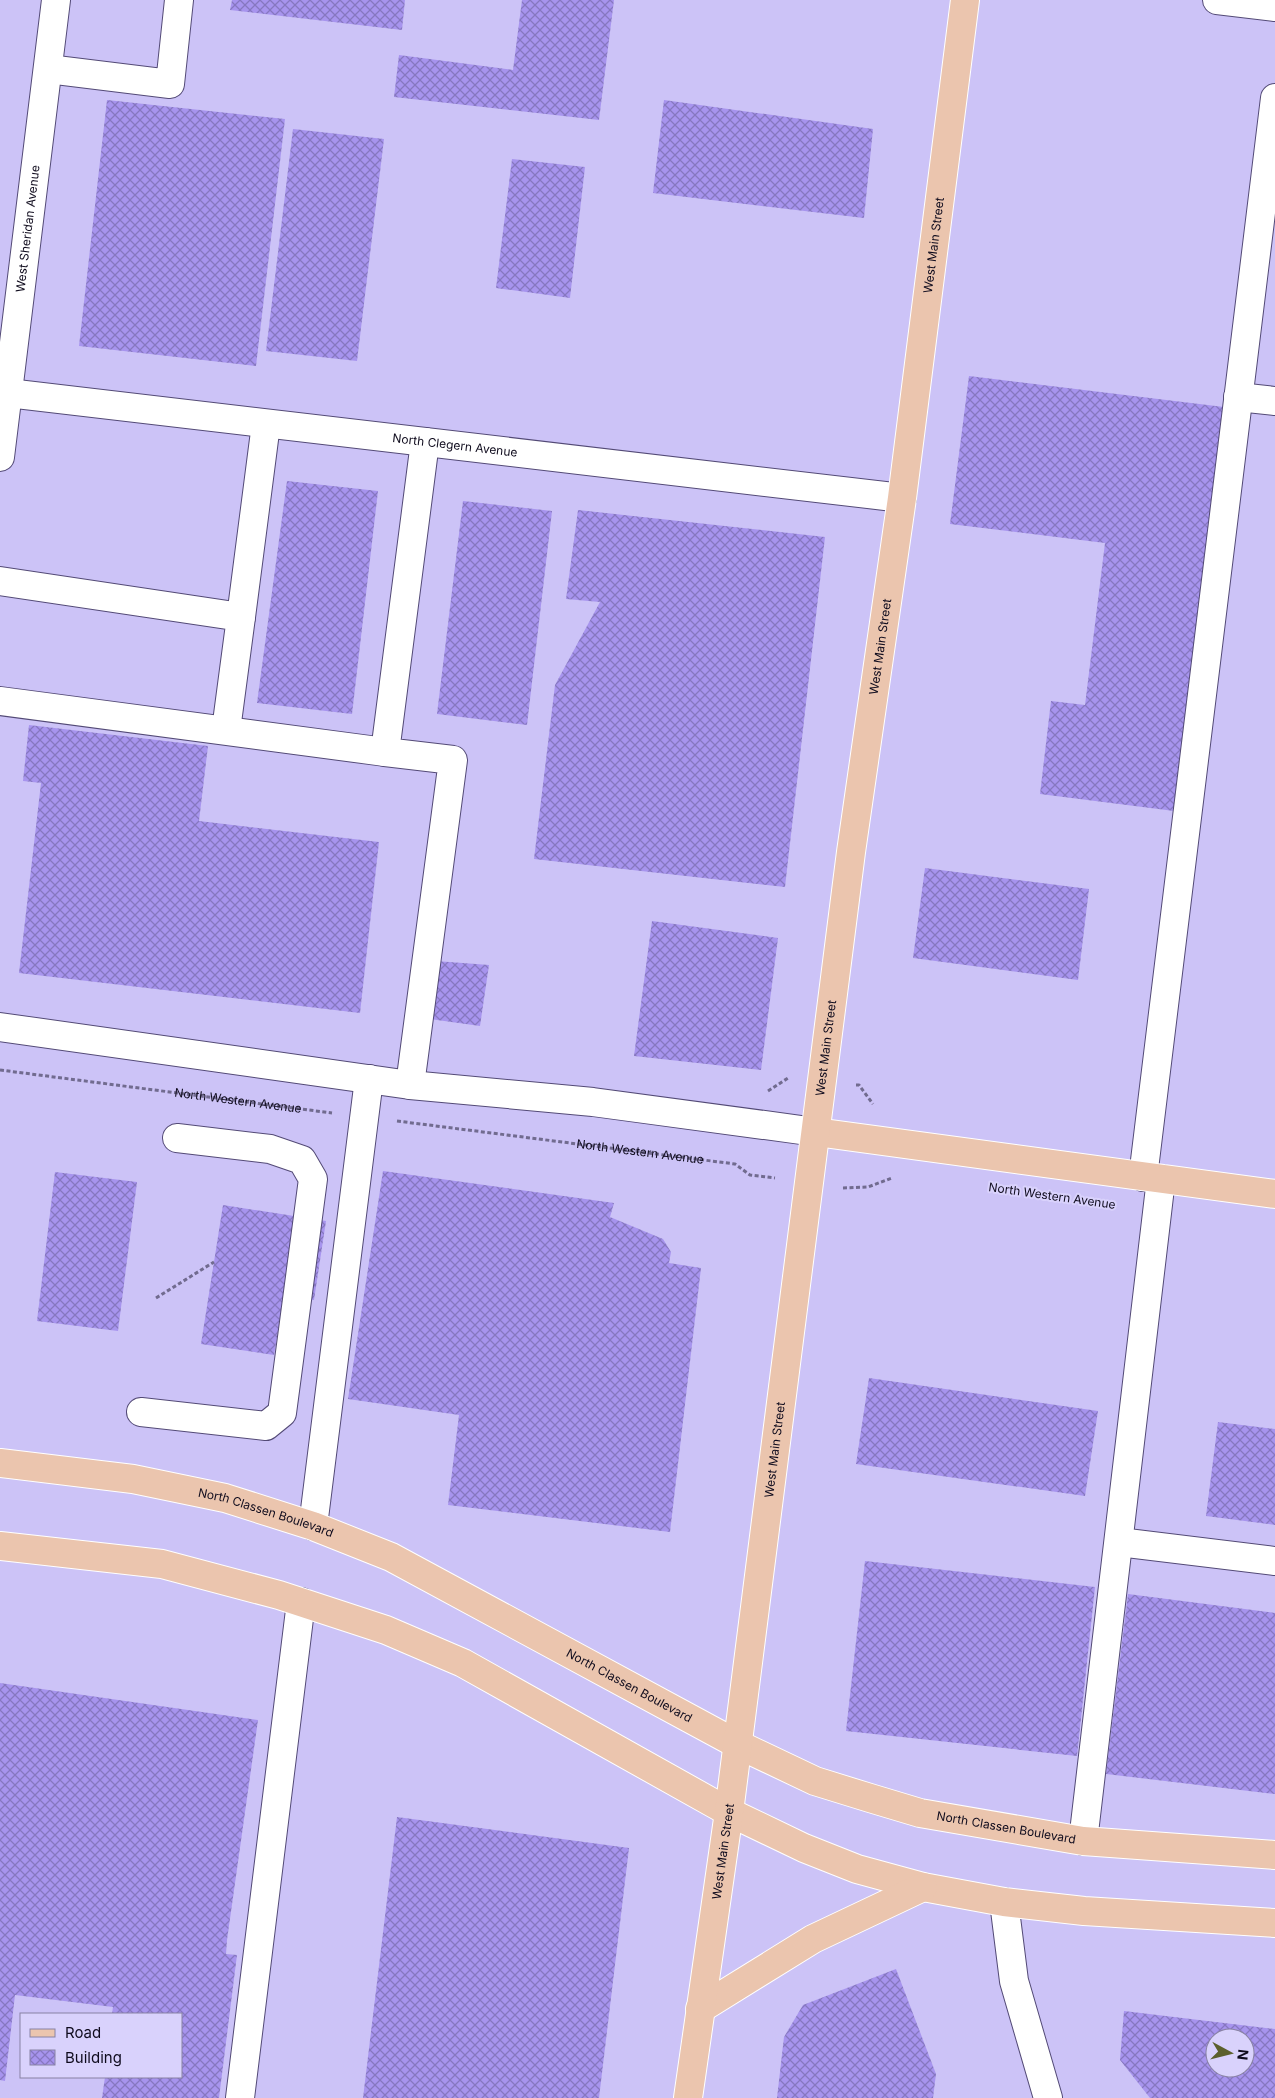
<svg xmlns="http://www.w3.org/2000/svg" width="1275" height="2098" font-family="Inter,sans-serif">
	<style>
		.building { fill: url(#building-cross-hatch); fill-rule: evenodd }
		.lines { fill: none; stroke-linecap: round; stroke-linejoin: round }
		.minor-casing { stroke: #534a76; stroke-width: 30 }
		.major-casing { stroke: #fff; stroke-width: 30 }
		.path { stroke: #716b8f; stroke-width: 3; stroke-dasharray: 4 2.5; stroke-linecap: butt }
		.minor { stroke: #fff; stroke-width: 28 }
		.major { stroke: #ebc5ae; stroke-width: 28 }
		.labels { text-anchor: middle; stroke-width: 4; stroke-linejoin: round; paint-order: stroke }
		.street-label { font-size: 12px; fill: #0f0b1d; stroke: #d9d2fc }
	</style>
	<defs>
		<pattern id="building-cross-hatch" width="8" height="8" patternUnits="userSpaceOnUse" patternTransform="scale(1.25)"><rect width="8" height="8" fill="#a794ee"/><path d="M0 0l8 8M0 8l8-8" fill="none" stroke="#8677c0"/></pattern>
	</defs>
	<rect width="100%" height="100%" fill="#ccc3f7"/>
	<!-- building -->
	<g class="building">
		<path d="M232 0H405L402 30 230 10Z"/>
		<path d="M522 0H614L599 120 394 97 399 55 513 70Z"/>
		<path d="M107 100 285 119 256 366 79 346Z"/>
		<path d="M664 100 873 129 864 218 653 193Z"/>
		<path d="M293 129 384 139 357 361 266 351Z"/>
		<path d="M512 159 585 167 570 298 496 288Z"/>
		<path d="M969 376 1224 407 1174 811 1040 794 1051 701 1085 705 1105 543 950 524Z"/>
		<path d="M287 481 378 491 352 714 257 703Z"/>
		<path d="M463 501 552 511 527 725 437 714Z"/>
		<path d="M578 510 825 537 785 887 534 859 555 685 600 602 566 599Z"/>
		<path d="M29 725 208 746 199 821 379 842 360 1013 19 973 41 783 23 781Z"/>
		<path d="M925 868 1089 889 1078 980 913 958Z"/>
		<path d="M652 921 778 938 761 1070 634 1056Z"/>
		<path d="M436 961 489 965 480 1026 430 1019Z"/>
		<path d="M383 1171 614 1203 610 1217 663 1239 671 1252 669 1263 701 1268 670 1532 448 1505 459 1415 348 1399Z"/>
		<path d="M55 1172 137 1182 118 1331 37 1321Z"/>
		<path d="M223 1205 326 1221 314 1300 284 1295 274 1355 201 1344Z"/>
		<path d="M869 1378 1098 1411 1085 1496 856 1464Z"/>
		<path d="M1218 1422 1275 1429V1525L1206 1516Z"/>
		<path d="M865 1561 1095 1587 1077 1756 846 1731Z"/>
		<path d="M1128 1594 1275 1613V1794L1106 1774Z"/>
		<path d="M0 1683 258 1720 227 1940 226 1954 237 1955 219 2098H102L105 2077H181V2014H112L113 2007 15 1995 5 2081 0 2080Z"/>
		<path d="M397 1817 629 1848 599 2098H363Z"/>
		<path d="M896 1969 936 2074 933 2098H777L784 2037 803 2005Z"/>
		<path d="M1124 2011 1275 2029V2098H1150L1120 2060ZM1215 2038H1245V2068H1215Z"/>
	</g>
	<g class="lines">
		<defs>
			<g id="minor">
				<path d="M1217 0 1275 7"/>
				<path d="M48 69 170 84 179 0"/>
				<path id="s3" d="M8 393 902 498"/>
				<path d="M1238 397 1275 401"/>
				<path id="s4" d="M0 457 56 0"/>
				<path d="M0 581 241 617 226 730"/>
				<path d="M241 617 266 424"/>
				<path d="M0 701 385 752"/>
				<path d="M0 1027 410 1085 593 1102 816 1132"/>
				<path d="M410 1085 453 760 385 752 425 442"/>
				<path d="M1143 1177 1275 98"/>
				<path d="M141 1412 266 1426 282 1413 313 1179 302 1160 270 1149 177 1138"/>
				<path d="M313 1526 369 1079"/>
				<path d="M1119 1542 1275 1561"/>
				<path d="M1083 1841 1161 1179"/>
				<path d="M1004 1902 1014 1981 1048 2098"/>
				<path d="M240 2098 301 1602"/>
			</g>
			<g id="major">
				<path d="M816 1132 1275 1194"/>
				<path id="s5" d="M0 1463 133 1479 225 1498 313 1526 391 1557 737 1744 815 1781 870 1798 920 1813 1083 1841 1275 1855"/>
				<path d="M0 1546 162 1564 279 1595 386 1630 463 1663 729 1812 804 1848 857 1869 923 1887 1004 1902 1084 1911 1275 1923"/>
				<path d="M700 2009 813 1939 923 1887"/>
				<path id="s6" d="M688 2098 729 1812 851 852 902 498 965 0"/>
			</g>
		</defs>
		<!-- minor casing -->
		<use href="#minor" class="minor-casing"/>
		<!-- major casing -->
		<use href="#major" class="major-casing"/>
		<!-- path -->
		<g class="path">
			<path id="s1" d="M0 1070 332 1113"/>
			<path d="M856 1085H859L873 1104"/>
			<path d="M768 1091 788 1078"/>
			<path id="s2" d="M397 1121 735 1164 750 1175 775 1178"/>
			<path d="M843 1188 868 1187 892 1178"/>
			<path d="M156 1298 214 1262"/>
		</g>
		<!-- minor -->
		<use href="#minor" class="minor"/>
		<!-- major -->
		<use href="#major" class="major"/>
	</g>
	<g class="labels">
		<!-- street labels -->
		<g class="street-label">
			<text dy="4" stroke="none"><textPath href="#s4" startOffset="230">West Sheridan Avenue</textPath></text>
			<text dy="4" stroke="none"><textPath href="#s6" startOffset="1869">West Main Street</textPath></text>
			<text dy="4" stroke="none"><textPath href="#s3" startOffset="450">North Clegern Avenue</textPath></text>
			<text dy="4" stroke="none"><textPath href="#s6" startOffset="1464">West Main Street</textPath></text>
			<text dy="4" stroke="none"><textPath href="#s6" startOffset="1059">West Main Street</textPath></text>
			<text dy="4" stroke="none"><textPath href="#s1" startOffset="240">North Western Avenue</textPath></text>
			<text dy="4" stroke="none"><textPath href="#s2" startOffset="245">North Western Avenue</textPath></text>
			<text transform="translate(1052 1196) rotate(8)" y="4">North Western Avenue</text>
			<text dy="4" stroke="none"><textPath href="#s6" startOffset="654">West Main Street</textPath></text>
			<text dy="4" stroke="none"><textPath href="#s5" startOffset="271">North Classen Boulevard</textPath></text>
			<text dy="4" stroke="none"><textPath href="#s5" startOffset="675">North Classen Boulevard</textPath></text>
			<text dy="4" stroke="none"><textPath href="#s5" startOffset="1081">North Classen Boulevard</textPath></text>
			<text dy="4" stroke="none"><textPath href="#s6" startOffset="249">West Main Street</textPath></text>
		</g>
	</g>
	<!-- legend -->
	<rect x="20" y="2013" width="162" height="65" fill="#d9d2fc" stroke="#8882a3"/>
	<rect x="30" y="2029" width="25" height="8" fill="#ebc5ae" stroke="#8882a3"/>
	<text x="65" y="2038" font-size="15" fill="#0f0b1d">Road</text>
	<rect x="30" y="2050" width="25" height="15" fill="url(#building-cross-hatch)" stroke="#8882a3"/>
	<text x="65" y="2063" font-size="15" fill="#0f0b1d">Building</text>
	<!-- north arrow -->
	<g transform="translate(1230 2053) rotate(97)"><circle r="24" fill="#d9d2fc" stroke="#8882a3"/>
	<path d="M0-4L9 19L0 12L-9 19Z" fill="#5c602d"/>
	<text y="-8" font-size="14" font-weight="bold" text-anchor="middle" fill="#0f0b1d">N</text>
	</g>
</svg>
